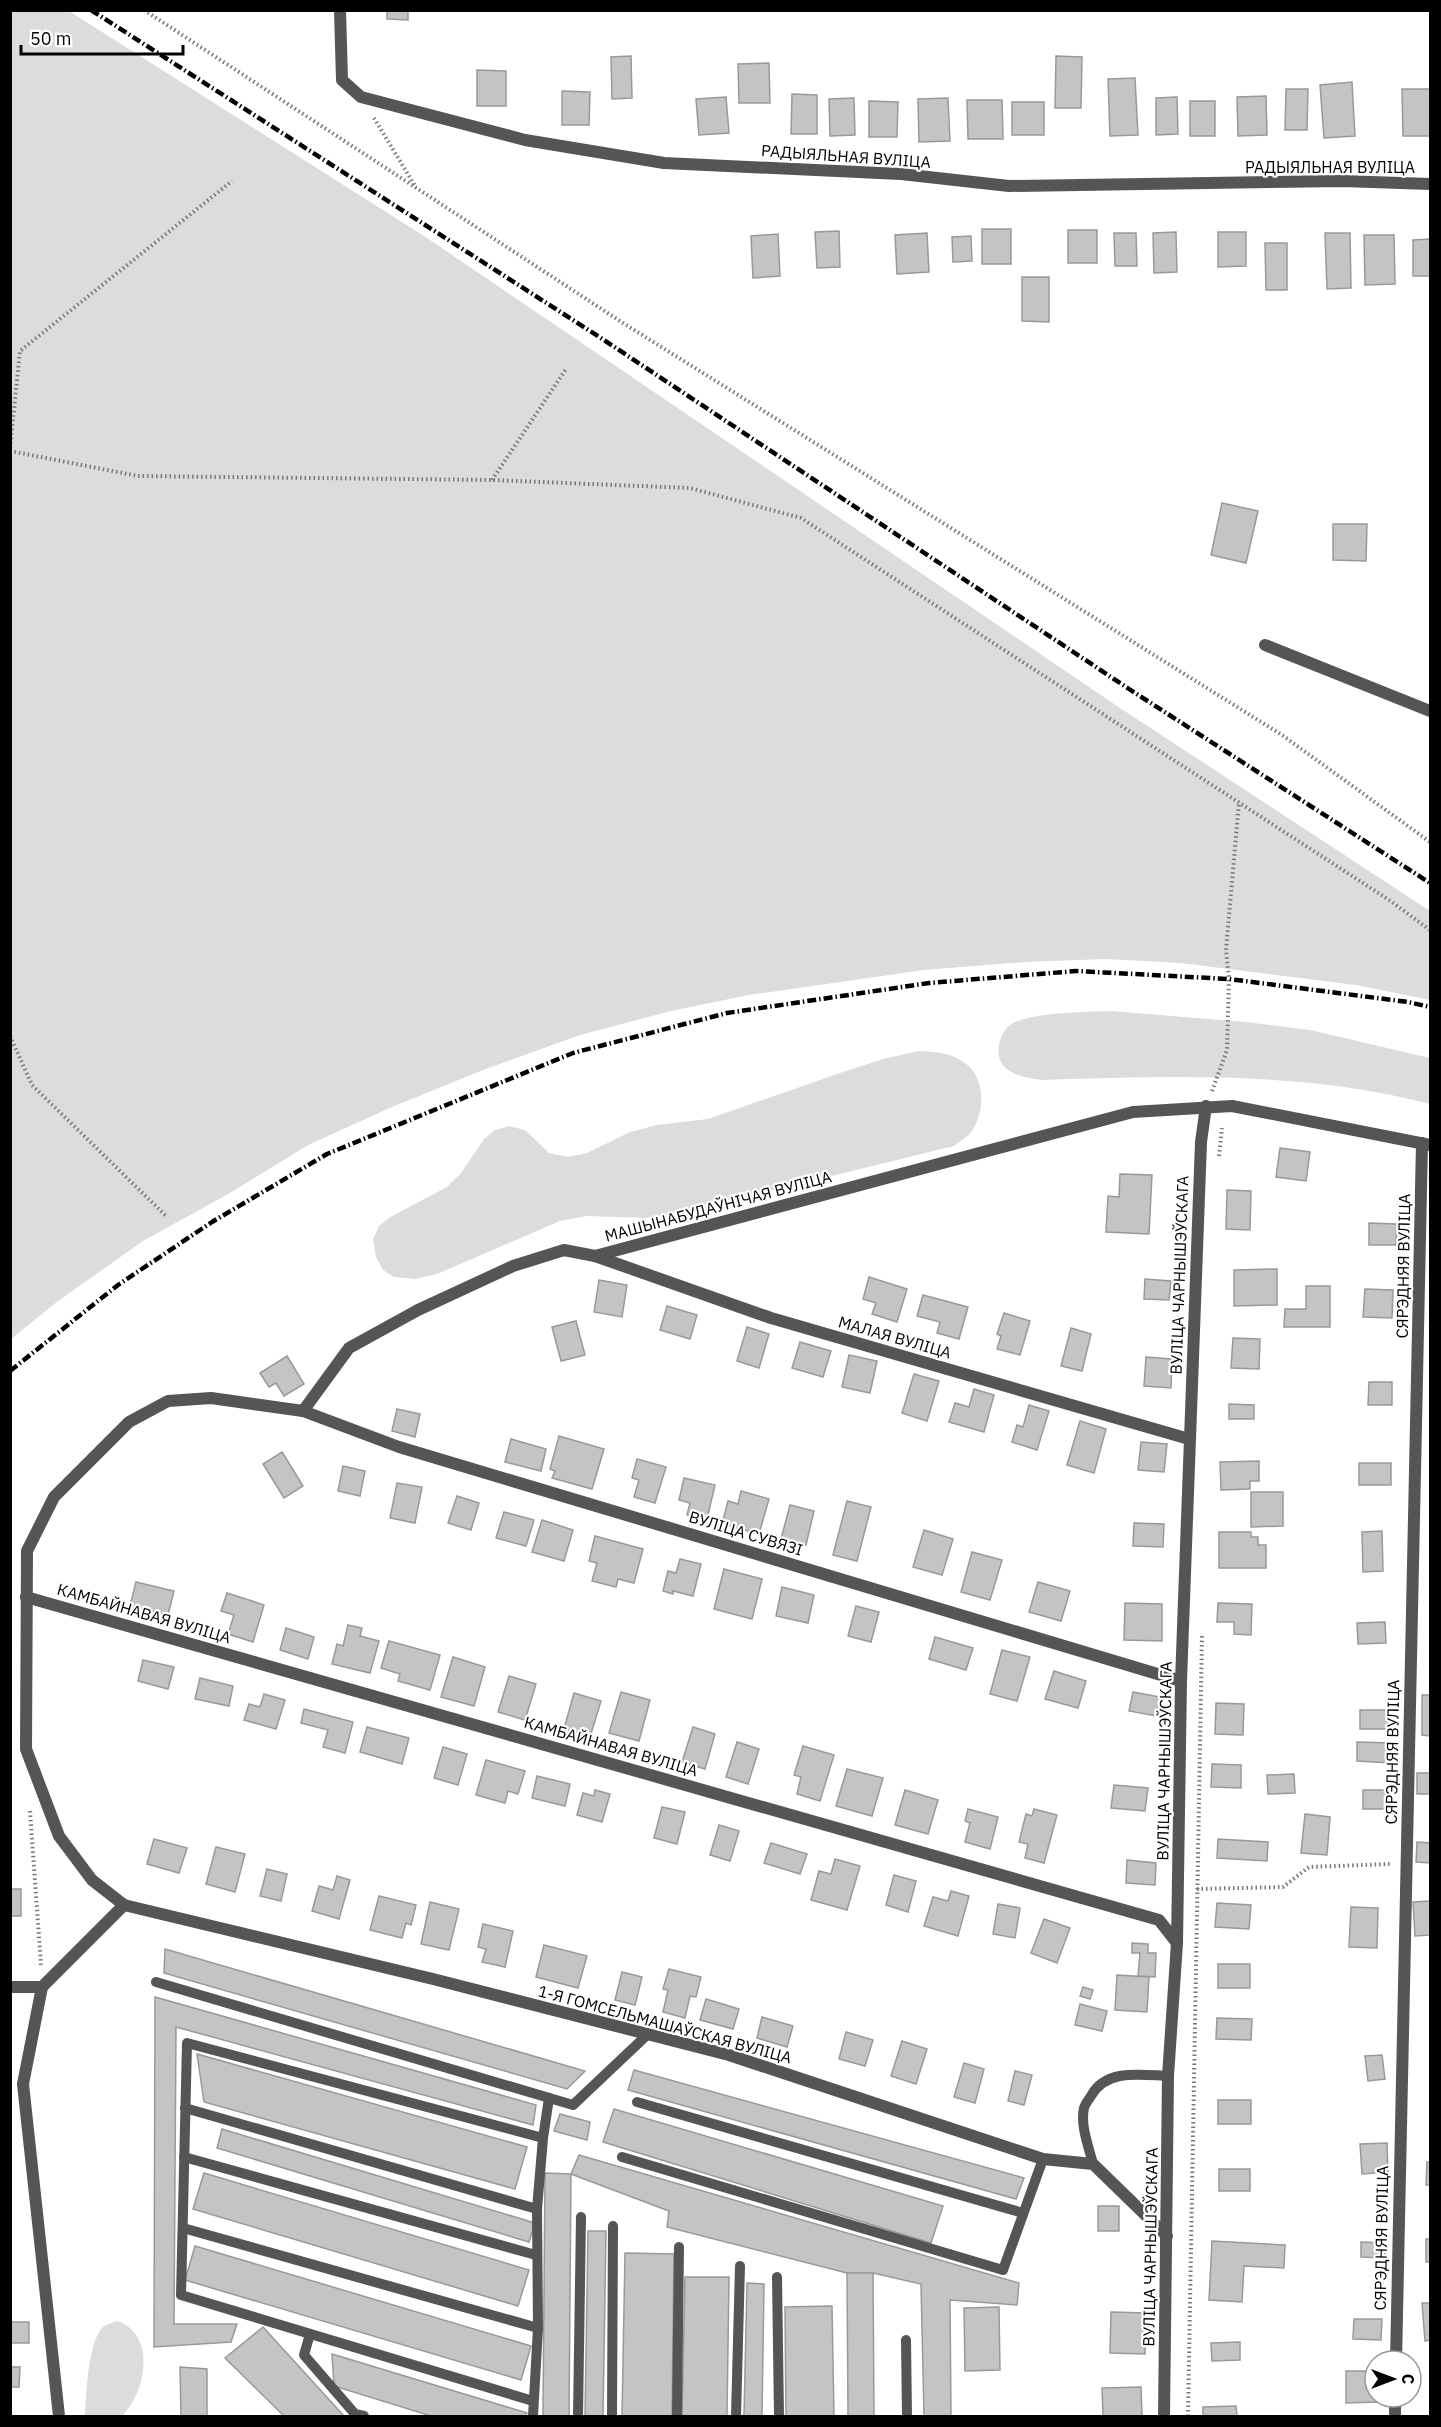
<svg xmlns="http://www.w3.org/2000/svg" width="1441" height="2427" font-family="'IBM Plex Sans',sans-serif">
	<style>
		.green { fill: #dcdcdc }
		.building { fill: #c4c4c4; stroke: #999; stroke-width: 1.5 }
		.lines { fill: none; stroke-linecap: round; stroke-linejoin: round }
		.path { stroke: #777; stroke-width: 4; stroke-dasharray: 1.5 3; stroke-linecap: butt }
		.service { stroke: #555; stroke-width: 10 }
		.minor { stroke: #555; stroke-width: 12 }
		.rail { stroke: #000; stroke-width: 4.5; stroke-dasharray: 9 3 1.5 3; stroke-linecap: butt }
		.labels { text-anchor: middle; stroke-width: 4.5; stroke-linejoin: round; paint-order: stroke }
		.street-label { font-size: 16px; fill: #000; stroke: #fff }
	</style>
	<rect width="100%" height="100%" fill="#fff"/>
	<!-- green -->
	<g class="green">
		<path d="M11 10 69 11 424 236 1120 708 1430 911V1000L1356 985 1181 963 1106 959 1024 962 924 970 749 995 671 1011 580 1035 483 1070 392 1107 308 1145 230 1193 143 1241 58 1301 11 1339Z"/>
		<path d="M1111 1011 1246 1022 1310 1030 1430 1058V1104C1306 1071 1171 1076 1043 1080 1023 1078 994 1073 999 1045 1000 1038 1004 1030 1010 1025 1027 1012 1089 1012 1111 1011Z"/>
		<path d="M919 1051C934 1052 947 1052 960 1060 986 1073 986 1109 972 1131 968 1137 960 1141 954 1146L681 1213 645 1218 587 1216 560 1221 437 1274 415 1279 394 1277 383 1270 376 1257 373 1239 379 1226 392 1216 447 1187 461 1173 484 1139 495 1130 509 1126 525 1130 549 1153 568 1157 587 1153 630 1132 657 1125 708 1119 840 1073 883 1059Z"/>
		<path d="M117 2321C157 2334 146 2393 122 2416H85C86 2396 88 2341 103 2327 107 2324 112 2323 117 2321Z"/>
	</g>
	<!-- building -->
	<g class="building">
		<path d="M387 10H408V20L387 19Z"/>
		<path d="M631 56 632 98 612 99 611 57Z"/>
		<path d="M1056 56 1082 57 1081 108H1055Z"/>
		<path d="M769 63 770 103H739L738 64Z"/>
		<path d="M477 70 506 71V106H477Z"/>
		<path d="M1135 78 1138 135 1110 136 1108 79Z"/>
		<path d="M1352 82 1355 136 1324 138 1320 85Z"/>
		<path d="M1286 89H1308L1307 130H1285Z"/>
		<path d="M1402 89H1430V136H1403Z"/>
		<path d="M562 91 590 92 589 125H562Z"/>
		<path d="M792 94 817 95V134H791Z"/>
		<path d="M1266 96 1267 135 1238 136 1237 97Z"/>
		<path d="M726 97 729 133 699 135 696 99Z"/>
		<path d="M1177 97 1178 134 1156 135V98Z"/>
		<path d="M854 98 855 135 830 136 829 99Z"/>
		<path d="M948 98 950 141 919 142 918 99Z"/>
		<path d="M967 100H1002L1003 139H968Z"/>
		<path d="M869 101 898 102 897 137H869Z"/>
		<rect x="1190" y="101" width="25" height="35"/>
		<rect x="1012" y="102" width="32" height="33"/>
		<rect x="982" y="229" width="29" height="35"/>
		<rect x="1068" y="230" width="29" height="33"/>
		<path d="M839 231 840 267 817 268 815 232Z"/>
		<path d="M1176 232 1177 272 1154 273 1153 233Z"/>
		<path d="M1218 232H1246V266L1218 267Z"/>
		<path d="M927 233 929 272 897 274 895 235Z"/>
		<path d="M1114 233H1136L1137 266H1115Z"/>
		<path d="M1325 233H1350L1351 288 1327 289Z"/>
		<path d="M778 234 780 276 753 278 751 236Z"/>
		<path d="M1364 235H1394L1395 284 1365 285Z"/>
		<path d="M971 236 972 261 953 262 952 237Z"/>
		<path d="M1430 239V276H1413V240Z"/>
		<path d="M1265 243H1287V290H1266Z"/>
		<path d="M1022 277H1049V322L1022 321Z"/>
		<path d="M1222 503 1258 511 1246 563 1211 555Z"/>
		<path d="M1333 524H1367L1366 561 1333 560Z"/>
		<path d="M1280 1148 1310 1152 1306 1181 1276 1177Z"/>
		<path d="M1120 1174 1152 1175 1149 1234 1106 1232 1108 1196 1119 1197Z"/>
		<path d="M1227 1190 1251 1191 1250 1230 1226 1229Z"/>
		<path d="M1369 1223 1397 1224 1396 1245H1369Z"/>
		<path d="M1277 1269V1305L1234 1306V1270Z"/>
		<path d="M869 1277 907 1289 897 1322 872 1314 876 1303 863 1299Z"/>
		<path d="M1145 1279 1171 1281 1169 1300 1144 1299Z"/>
		<path d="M599 1280 627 1285 622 1317 594 1312Z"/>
		<path d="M1306 1286H1330V1327H1284L1285 1309H1306Z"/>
		<path d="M1365 1289 1393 1290 1392 1318 1363 1317Z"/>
		<path d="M923 1295 968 1307 959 1339 937 1333 940 1322 917 1316Z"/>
		<path d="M667 1306 697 1315 690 1339 660 1330Z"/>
		<path d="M1004 1313 1030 1321 1020 1355 997 1349 1001 1336 997 1334Z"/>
		<path d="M576 1321 585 1355 561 1361 552 1327Z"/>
		<path d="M747 1327 769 1334 759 1368 737 1361Z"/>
		<path d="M1071 1328 1091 1334 1082 1371 1061 1366Z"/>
		<path d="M1233 1338 1260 1339 1259 1369 1231 1368Z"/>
		<path d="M800 1342 831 1351 823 1377 792 1368Z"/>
		<path d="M849 1355 877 1361 870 1393 842 1387Z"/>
		<path d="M287 1356 304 1384 284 1396 276 1383 269 1387 260 1373Z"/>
		<path d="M1146 1357 1172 1359 1171 1388 1144 1386Z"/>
		<path d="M914 1374 939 1381 927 1421 902 1413Z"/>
		<path d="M1369 1382H1392V1405H1368Z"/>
		<path d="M974 1389 994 1395 984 1432 949 1422 955 1403 969 1407Z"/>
		<path d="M1229 1404 1254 1405V1419H1229Z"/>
		<path d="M1029 1405 1049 1411 1037 1450 1012 1442 1017 1425 1023 1427Z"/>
		<path d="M397 1409 420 1414 415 1437 392 1431Z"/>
		<path d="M1080 1421 1106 1429 1094 1473 1067 1465Z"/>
		<path d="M559 1436 604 1449 592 1489 552 1478 555 1471 550 1469Z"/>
		<path d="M511 1439 546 1449 541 1471 505 1462Z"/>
		<path d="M1141 1442 1167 1444 1164 1472 1138 1470Z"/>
		<path d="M282 1452 303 1486 284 1498 263 1464Z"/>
		<path d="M637 1459 666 1467 655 1503 634 1497 639 1480 632 1478Z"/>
		<path d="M1259 1461V1481H1250V1489L1221 1490 1220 1462Z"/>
		<rect x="1359" y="1463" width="32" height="22"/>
		<path d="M343 1466 365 1471 360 1496 338 1491Z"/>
		<path d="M684 1478 715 1485 707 1519 687 1515 690 1503 679 1500Z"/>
		<path d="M397 1483 422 1487 415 1523 390 1518Z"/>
		<path d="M741 1491 769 1499 759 1534 722 1524 728 1501 738 1504Z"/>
		<path d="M1251 1492H1283V1526L1251 1527Z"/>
		<path d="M457 1496 479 1503 471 1530 448 1523Z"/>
		<path d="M847 1501 871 1507 857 1561 833 1555Z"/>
		<path d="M790 1505 814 1511 806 1545 781 1539Z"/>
		<path d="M504 1512 534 1520 526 1546 496 1538Z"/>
		<path d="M542 1520 573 1530 564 1561 532 1552Z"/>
		<path d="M1134 1523 1164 1524 1163 1547 1133 1546Z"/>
		<path d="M924 1530 953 1539 942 1575 913 1567Z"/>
		<path d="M1382 1531 1383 1571 1363 1572 1362 1532Z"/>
		<path d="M1219 1532H1251V1537H1258V1545H1266V1568H1219Z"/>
		<path d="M595 1536 643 1549 634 1583 618 1579 616 1587 592 1581 597 1563 589 1561Z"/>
		<path d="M972 1552 1002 1560 990 1600 961 1592Z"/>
		<path d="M680 1559 701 1564 693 1596 673 1591V1594L663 1591 668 1571 676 1573Z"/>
		<path d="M724 1569 762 1579 752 1619 714 1609Z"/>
		<path d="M136 1582 174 1591 168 1615 130 1606Z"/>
		<path d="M1038 1582 1070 1591 1061 1621 1029 1612Z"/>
		<path d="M782 1587 814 1595 808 1623 776 1616Z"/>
		<path d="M227 1593 264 1605 253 1642 228 1634 234 1615 221 1611Z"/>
		<path d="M1125 1603 1162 1604V1641L1124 1640Z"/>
		<path d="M1218 1603 1252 1604 1251 1635 1234 1634V1622H1217Z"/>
		<path d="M856 1606 879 1612 871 1642 848 1636Z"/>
		<path d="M1385 1622 1386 1643 1358 1644 1357 1623Z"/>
		<path d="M348 1625 362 1628 360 1636 379 1641 370 1673 332 1664 337 1644 343 1646Z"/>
		<path d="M286 1628 314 1637 308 1659 280 1650Z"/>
		<path d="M935 1637 973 1648 966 1670 929 1659Z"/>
		<path d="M389 1641 440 1655 430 1690 398 1681 400 1674 381 1668Z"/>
		<path d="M1002 1650 1030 1657 1017 1701 990 1694Z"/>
		<path d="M453 1657 485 1667 474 1706 441 1697Z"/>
		<path d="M143 1660 174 1667 168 1689 138 1681Z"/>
		<path d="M1054 1671 1086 1681 1078 1708 1045 1699Z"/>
		<path d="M509 1676 536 1684 525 1720 498 1712Z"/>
		<path d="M200 1678 233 1686 229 1706 195 1699Z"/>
		<path d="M621 1692 650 1700 639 1741 609 1733Z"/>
		<path d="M1133 1692 1160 1697 1156 1716 1129 1711Z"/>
		<path d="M574 1693 601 1701 590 1737 564 1729Z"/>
		<path d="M264 1694 285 1700 276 1729 244 1720 249 1704 260 1707Z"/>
		<path d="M1422 1695H1430V1736L1422 1735Z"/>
		<path d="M1216 1703 1244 1704 1243 1735 1215 1734Z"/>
		<path d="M304 1709 353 1722 345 1753 323 1747 328 1730 301 1723Z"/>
		<rect x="1360" y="1710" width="28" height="19"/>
		<path d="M367 1727 409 1738 402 1764 360 1752Z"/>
		<path d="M693 1727 715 1734 705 1769 682 1762Z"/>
		<path d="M737 1742 759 1749 748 1784 726 1777Z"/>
		<path d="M1357 1742 1391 1743V1763L1357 1761Z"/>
		<path d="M803 1746 834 1755 820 1801 797 1794 801 1777 794 1775Z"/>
		<path d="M443 1747 467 1754 458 1785 434 1778Z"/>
		<path d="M486 1760 525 1771 518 1794 508 1791 505 1803 476 1795Z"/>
		<path d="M1212 1764 1241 1765V1788L1211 1787Z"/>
		<path d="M847 1769 883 1778 872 1816 836 1806Z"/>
		<rect x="1417" y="1773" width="13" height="21"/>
		<path d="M1294 1774 1295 1793 1268 1794 1267 1775Z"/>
		<path d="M537 1776 570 1784 565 1806 532 1798Z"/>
		<path d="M1114 1785 1148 1788 1145 1811 1111 1808Z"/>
		<path d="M595 1790 610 1794 602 1822 577 1815 583 1793 594 1796Z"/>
		<path d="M905 1790 938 1800 928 1834 895 1825Z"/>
		<rect x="1363" y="1790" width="25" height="19"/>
		<path d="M662 1807 685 1812 677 1844 654 1838Z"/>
		<path d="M968 1809 998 1817 990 1849 965 1842 970 1823 965 1821Z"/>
		<path d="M1034 1809 1057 1815 1044 1863 1025 1858 1028 1844 1019 1842 1026 1814 1032 1816Z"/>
		<path d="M1305 1814 1330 1817 1327 1855 1301 1853Z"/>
		<path d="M719 1825 739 1831 730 1861 710 1855Z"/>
		<path d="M154 1839 187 1848 179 1873 147 1864Z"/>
		<path d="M1218 1839 1268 1842 1267 1861 1217 1858Z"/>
		<path d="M1417 1842 1430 1843V1863L1416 1862Z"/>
		<path d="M771 1843 807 1854 800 1874 764 1863Z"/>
		<path d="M216 1847 245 1854 235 1892 206 1884Z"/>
		<path d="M835 1859 860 1866 847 1910 811 1900 819 1871 831 1874Z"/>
		<path d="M1127 1860 1156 1863 1155 1885 1126 1883Z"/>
		<path d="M267 1869 287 1874 281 1901 260 1896Z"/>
		<path d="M894 1875 916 1881 908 1912 886 1905Z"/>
		<path d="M337 1876 350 1880 339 1919 312 1911 319 1886 333 1890Z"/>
		<rect x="10" y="1889" width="11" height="27"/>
		<path d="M951 1891 969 1896 958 1936 924 1926 933 1897 948 1901Z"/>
		<path d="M379 1896 416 1905 411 1925 406 1923 402 1938 370 1930Z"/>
		<path d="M1430 1901V1935L1415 1936 1413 1902Z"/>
		<path d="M430 1902 459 1909 449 1950 421 1944Z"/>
		<path d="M1217 1903 1251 1905 1249 1929 1215 1927Z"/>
		<path d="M998 1904 1020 1908 1015 1938 993 1934Z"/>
		<path d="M1351 1907 1378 1908 1377 1948 1349 1947Z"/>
		<path d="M1044 1919 1070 1928 1057 1963 1031 1953Z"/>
		<path d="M483 1924 513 1931 505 1967 482 1962 486 1949 478 1947Z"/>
		<path d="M1132 1943 1148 1944V1953H1156L1155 1977 1138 1976 1140 1953H1132Z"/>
		<path d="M544 1945 587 1956 578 1988 536 1977Z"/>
		<path d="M165 1949 585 2071 567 2089 164 1973Z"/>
		<rect x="1218" y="1964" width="32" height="24"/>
		<path d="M669 1969 701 1977 696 1997 690 1996 685 2018 663 2012 668 1990 663 1989Z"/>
		<path d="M622 1972 642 1977 635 2005 615 2000Z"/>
		<path d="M1117 1975 1149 1977 1147 2012 1115 2010Z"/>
		<path d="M1083 1987 1093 1990 1090 1999 1080 1996Z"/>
		<path d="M155 1997 536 2105 533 2125 176 2027 174 2324H237L231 2342 154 2347Z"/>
		<path d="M706 1999 739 2009 733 2029 700 2020Z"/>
		<path d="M1080 2004 1107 2011 1102 2031 1075 2025Z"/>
		<path d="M762 2017 793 2026 787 2047 757 2038Z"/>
		<path d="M1217 2018 1252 2019 1251 2040 1216 2039Z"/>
		<path d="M846 2032 873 2040 865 2066 839 2059Z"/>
		<path d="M902 2041 927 2049 916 2084 891 2076Z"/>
		<path d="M197 2054 527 2147 515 2189 204 2102Z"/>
		<path d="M1382 2055 1385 2079 1368 2081 1365 2056Z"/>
		<path d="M964 2063 984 2069 975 2103 954 2097Z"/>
		<path d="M634 2070 1024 2178 1016 2199 628 2090Z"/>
		<path d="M1015 2071 1032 2075 1024 2105 1008 2101Z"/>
		<rect x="1218" y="2100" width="33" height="24"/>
		<path d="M614 2109 943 2206 931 2243 603 2142Z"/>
		<path d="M560 2114 590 2122 587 2140 554 2131Z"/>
		<path d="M222 2129 535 2223 529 2242 217 2148Z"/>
		<path d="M1387 2143 1388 2172 1362 2174 1360 2144Z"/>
		<path d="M579 2155 1019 2283 1017 2305 950 2300 951 2416H924L921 2284 873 2273H847L667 2227 669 2211 571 2174Z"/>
		<path d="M1427 2162H1430V2185H1426Z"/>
		<rect x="1219" y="2169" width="31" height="22"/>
		<path d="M204 2173 529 2270 518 2306 193 2209Z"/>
		<path d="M545 2173 571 2174 569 2416H543Z"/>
		<rect x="1098" y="2206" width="21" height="25"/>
		<path d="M588 2231H606L603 2416H585Z"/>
		<rect x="1426" y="2239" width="4" height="23"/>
		<path d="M1212 2241 1285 2245 1284 2268 1244 2266 1242 2302 1209 2300Z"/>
		<path d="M1361 2242 1385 2243V2258L1361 2257Z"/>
		<path d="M195 2246 531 2346 521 2380 185 2280Z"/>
		<path d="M625 2253 674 2254 672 2416H622Z"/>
		<path d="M847 2273H873L874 2416H848Z"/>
		<path d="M685 2277H729L727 2416H682Z"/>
		<path d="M747 2283 764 2284 762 2416H744Z"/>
		<path d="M1422 2303H1430V2340L1425 2341Z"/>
		<path d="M832 2306 834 2416H786L785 2307Z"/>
		<path d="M999 2307 1000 2370 965 2371 964 2308Z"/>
		<path d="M1111 2312 1146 2313 1145 2354 1110 2353Z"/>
		<path d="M1354 2319H1382L1381 2340 1353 2339Z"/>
		<rect x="10" y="2322" width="19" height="21"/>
		<path d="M263 2327 344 2416H284L225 2358Z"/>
		<path d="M1240 2342V2360L1212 2361 1211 2343Z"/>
		<path d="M332 2354 527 2413 525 2416H431L334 2386Z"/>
		<path d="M10 2367H20L19 2387H10Z"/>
		<path d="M180 2367 207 2369V2416H181Z"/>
		<path d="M1346 2371H1375V2397H1380V2402L1346 2403Z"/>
		<path d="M1141 2387 1142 2416H1103L1102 2388Z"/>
		<path d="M1236 2406 1237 2416H1203V2407Z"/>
	</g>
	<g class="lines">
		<!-- path -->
		<g class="path">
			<path d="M144 10 623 323 1282 735 1430 842"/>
			<path d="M374 118 415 186"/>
			<path d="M10 448 20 351 232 181"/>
			<path d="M10 451 138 476 492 480 690 488 801 518 1389 900 1430 930"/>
			<path d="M492 480 566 369"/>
			<path d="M10 1036 32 1085 166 1216"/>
			<path d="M1212 1091 1227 1050 1229 979 1226 950 1239 802"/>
			<path d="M1219 1156 1222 1128"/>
			<path d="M30 1811 41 1965"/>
			<path d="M1197 1889 1283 1887 1309 1867 1390 1864"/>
			<path d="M1188 2416 1202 1634"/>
		</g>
		<!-- service -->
		<g class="service">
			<path d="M156 1982 573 2105 648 2034"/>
			<path d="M637 2102 1023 2213"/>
			<path d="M185 2108 537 2209"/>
			<path d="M184 2157 536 2255"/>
			<path d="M622 2157 1003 2270 1043 2159"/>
			<path d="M1093 2164C1089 2148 1080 2125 1084 2108 1085 2104 1089 2099 1091 2096 1106 2068 1142 2075 1168 2076"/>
			<path d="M183 2228 538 2328"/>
			<path d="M777 2277 779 2416"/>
			<path d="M310 2334 304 2355 355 2414 364 2416"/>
			<path d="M906 2340 907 2416"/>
			<path d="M533 2401 181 2295 187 2043 543 2138"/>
			<path d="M533 2416 538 2328 537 2209 543 2138 549 2098"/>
			<path d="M578 2416 581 2217"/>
			<path d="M612 2416 613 2226"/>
			<path d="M677 2416 679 2247"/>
			<path d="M736 2416 740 2266"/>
		</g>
		<!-- minor -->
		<g class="minor">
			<path d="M340 10 342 80 361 97 525 140 664 163 901 174 1009 186 1342 181 1430 184"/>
			<path d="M1265 645 1430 711"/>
			<path d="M595 1256 771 1318 1189 1439"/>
			<path d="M303 1411 399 1447 1181 1681"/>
			<path d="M26 1597 1159 1920 1177 1943"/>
			<path d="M124 1905 433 1979 729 2055 1043 2159 1093 2164 1167 2236"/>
			<path d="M10 1987H42"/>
			<path d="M1396 2361 1422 1143"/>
			<path d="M59 2416 23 2084 42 1987 124 1905 92 1880 59 1836 26 1749 27 1551 54 1497 129 1422 168 1401 211 1398 303 1411 349 1348 418 1310 513 1266 564 1250 595 1256 1133 1112 1232 1106 1430 1145"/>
			<path d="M1164 2416 1168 2076 1177 1943 1181 1681 1201 1142 1206 1106"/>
			<path d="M1395 2416V2397"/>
		</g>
		<!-- rail -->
		<g class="rail">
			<path d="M91 10 604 340 1129 689 1430 883"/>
			<path d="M10 1371 118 1285 212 1222 327 1154 573 1053 727 1013 929 983 1076 971 1229 979 1408 1002 1430 1007"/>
		</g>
	</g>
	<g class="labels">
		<!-- street labels -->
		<g class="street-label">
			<text transform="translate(846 156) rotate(4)" y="6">РАДЫЯЛЬНАЯ ВУЛІЦА</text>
			<text x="1330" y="173">РАДЫЯЛЬНАЯ ВУЛІЦА</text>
			<text transform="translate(718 1206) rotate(-15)" y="6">МАШЫНАБУДАЎНІЧАЯ ВУЛІЦА</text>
			<text transform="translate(1403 1266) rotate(-89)" y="6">СЯРЭДНЯЯ ВУЛІЦА</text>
			<text transform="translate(1179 1275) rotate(-88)" y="6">ВУЛІЦА ЧАРНЫШЭЎСКАГА</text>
			<text transform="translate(895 1337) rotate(16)" y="6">МАЛАЯ ВУЛІЦА</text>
			<text transform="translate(746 1533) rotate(17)" y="6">ВУЛІЦА СУВЯЗІ</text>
			<text transform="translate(144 1613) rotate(16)" y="6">КАМБАЙНАВАЯ ВУЛІЦА</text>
			<text transform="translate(611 1746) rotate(16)" y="6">КАМБАЙНАВАЯ ВУЛІЦА</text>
			<text transform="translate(1392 1752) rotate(-89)" y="6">СЯРЭДНЯЯ ВУЛІЦА</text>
			<text transform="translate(1164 1761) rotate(-89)" y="6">ВУЛІЦА ЧАРНЫШЭЎСКАГА</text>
			<text transform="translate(665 2024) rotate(15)" y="6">1-Я ГОМСЕЛЬМАШАЎСКАЯ ВУЛІЦА</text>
			<text transform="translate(1381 2238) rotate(-89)" y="6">СЯРЭДНЯЯ ВУЛІЦА</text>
			<text transform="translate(1150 2247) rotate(-89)" y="6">ВУЛІЦА ЧАРНЫШЭЎСКАГА</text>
		</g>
	</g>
	<!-- border -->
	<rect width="1441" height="2427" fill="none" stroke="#000000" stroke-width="24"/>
	<!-- north arrow -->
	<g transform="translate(1393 2379) rotate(90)"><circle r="28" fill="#ffffff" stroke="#999999" stroke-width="1.5"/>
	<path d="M0-4.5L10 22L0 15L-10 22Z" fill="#000000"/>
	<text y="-9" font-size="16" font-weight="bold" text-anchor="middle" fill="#000000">С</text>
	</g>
	<!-- scale -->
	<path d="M21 45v9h162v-9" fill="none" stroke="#000000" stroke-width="3"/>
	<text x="30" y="45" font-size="18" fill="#000000" stroke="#ffffff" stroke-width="4.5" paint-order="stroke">50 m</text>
</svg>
